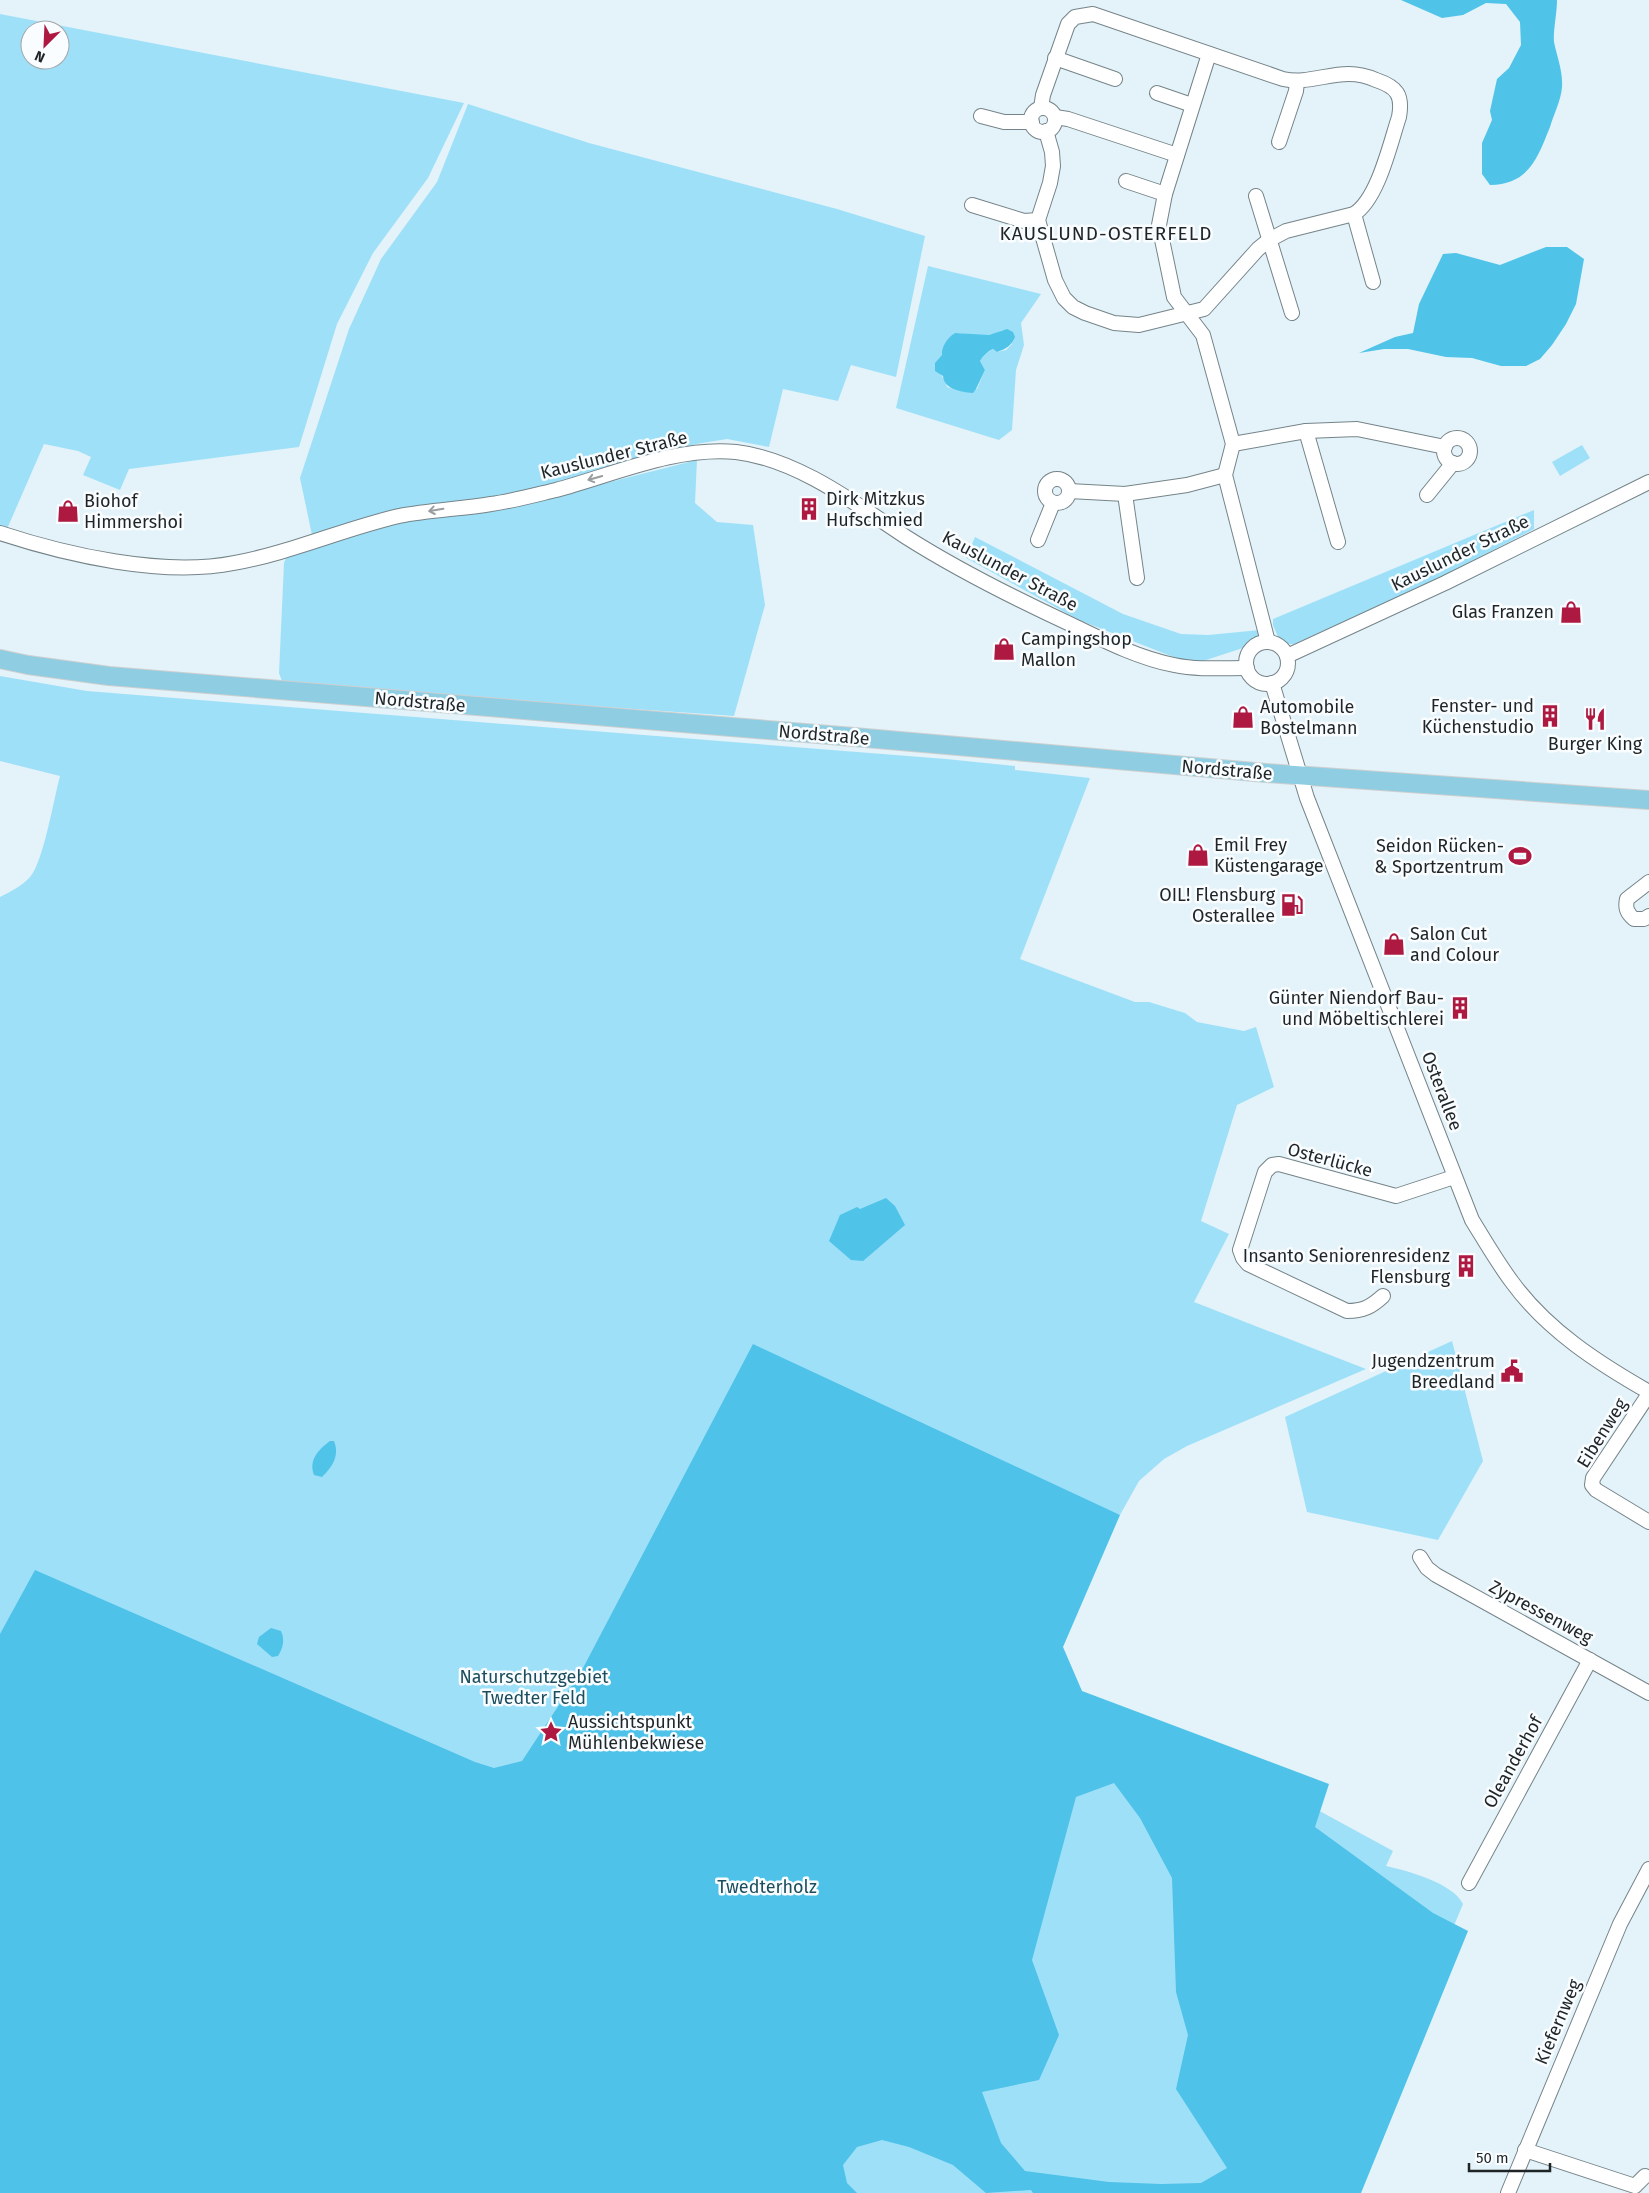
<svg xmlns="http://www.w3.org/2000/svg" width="1649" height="2193" font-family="'Fira Sans',sans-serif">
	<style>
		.green { fill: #9fe0f9; fill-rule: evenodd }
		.forest { fill: #4ec2e8; fill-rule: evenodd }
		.water { fill: #4fc3e8 }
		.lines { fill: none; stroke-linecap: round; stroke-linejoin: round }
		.minor-casing { stroke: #758489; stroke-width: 16 }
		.major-casing { stroke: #cecfcf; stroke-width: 20 }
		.minor { stroke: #fff; stroke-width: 14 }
		.major { stroke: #8ecde2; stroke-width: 18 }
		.oneway { stroke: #9a9d9e }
		.labels { text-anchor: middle; stroke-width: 5; stroke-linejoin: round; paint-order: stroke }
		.street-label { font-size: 18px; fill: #1f2527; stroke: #fafdff }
		.poi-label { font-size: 18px; fill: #1f2527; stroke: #fafdff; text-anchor: start }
		.park-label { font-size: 18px; fill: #1c4d5d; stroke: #fafdff }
		.neighbourhood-label { font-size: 19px; letter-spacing: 1px; fill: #1f2527; stroke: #fafdff }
	</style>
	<rect width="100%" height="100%" fill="#e3f3f9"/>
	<!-- green -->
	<g class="green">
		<path d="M0 14 464 103 428 178 373 253 337 324 299 447 129 469 120 490 83 475 91 457 78 451 44 444 7 529 0 526ZM30 30H60V60H30Z"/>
		<path d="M468 104 589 143 837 209 925 236 896 377 851 365 838 401 783 389 769 447 727 439 696 444 633 460 552 484 488 498 462 500 395 512 312 535 300 478 349 329 381 259 437 182Z"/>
		<path d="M928 266 1041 294 1021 323 1024 345 1016 370 1012 430 999 440 896 408ZM1002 330 1012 344 1006 350 997 352 993 349C989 351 982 357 980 361L985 370 977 389 964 392 947 387C946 381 942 377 940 373 937 365 948 337 955 333 969 334 991 339 1002 330Z"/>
		<path d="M1582 445 1590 458 1560 476 1552 462Z"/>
		<path d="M697 460 695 503 717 522 753 525 765 605 734 716 289 685 282 681 279 673 284 563 288 553 397 523 558 495Z"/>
		<path d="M1534 510V529L1439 578 1294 644H1281L1273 625V619Z"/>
		<path d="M975 537 1123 614 1181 634 1208 635 1260 630 1259 635 1243 648 1203 661 1181 660 1079 620 966 558Z"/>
		<path d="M0 676 87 691 946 759 1015 766V770L1090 778 1020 959 1135 1002H1149L1185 1013 1197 1022 1244 1031 1256 1027 1274 1087 1237 1105 1201 1221 1229 1234 1194 1302 1366 1369 1187 1446 1164 1459 1139 1481 1120 1515 1117 1514 1038 1659 1092 1702 1259 1778 1393 1851 1386 1866C1408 1871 1453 1883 1463 1904L1342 2193H0V897C10 892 22 886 30 877 43 863 54 798 60 776L0 761Z"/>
		<path d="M1452 1341 1483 1461 1438 1540 1307 1512 1285 1417Z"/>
	</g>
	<!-- forest -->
	<path class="forest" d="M753 1344 1120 1515 1063 1647 1082 1691 1329 1784 1315 1827 1433 1913 1468 1931 1361 2193H1033L1031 2190 986 2193 953 2165 909 2147 882 2140 857 2147 843 2165 847 2183 857 2193H0V1634L35 1570 475 1762 494 1768 522 1761 582 1670ZM1114 1783 1140 1818 1172 1878 1176 1992 1188 2035 1176 2089 1227 2168 1201 2183 1161 2184 1109 2182 1025 2171 1001 2143 982 2092 1039 2080 1059 2035 1032 1960 1076 1797Z"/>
	<!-- water -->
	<g class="water">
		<path d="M1401 0H1557C1557 13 1553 31 1554 42 1557 57 1563 71 1562 87 1561 100 1554 114 1550 127 1537 159 1529 184 1490 185L1482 174V143L1492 120 1490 111 1497 79 1509 68 1521 45 1520 22 1506 4 1486 3 1463 15 1442 18Z"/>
		<path d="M1546 247H1567L1584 259 1576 304 1566 324 1552 345 1540 359 1526 366H1501L1472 358 1446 357 1408 349H1384L1359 353 1395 337 1413 333 1419 304 1443 254 1456 253 1500 265Z"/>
		<path d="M1007 329 1013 332 1015 337C1011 346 1006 349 997 352L993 349C989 350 982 357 980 361L985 370 976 389 973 393C960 392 944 389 943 376L935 371V363L942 355C941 347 948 337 955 333L989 335Z"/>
		<path d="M886 1198 895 1206 905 1225 863 1261 851 1260 829 1241 840 1215 857 1207 860 1209Z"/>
		<path d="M330 1441H334C340 1456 332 1467 322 1477L314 1475C308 1460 319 1449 330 1441Z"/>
		<path d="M271 1628 281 1631C285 1640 283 1648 278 1656L272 1657 257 1644 259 1637Z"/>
	</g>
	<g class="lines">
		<defs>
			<g id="minor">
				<path d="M1209 54 1165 194 1159 225 1174 297 1203 335 1233 444 1225 475 1268 642"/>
				<path d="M1055 58 1115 79"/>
				<path d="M1157 93 1192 105"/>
				<path d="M1041 108 1043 95 1068 24 1075 17 1093 14 1283 79C1306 84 1326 74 1349 74 1359 74 1367 76 1376 80 1397 87 1403 95 1399 117 1390 144 1378 199 1354 214L1286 231 1269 240 1258 249 1204 309 1139 325 1114 323 1085 313 1073 307 1064 298 1055 280 1038 220 1050 183 1053 166 1052 152 1046 131"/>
				<circle cx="1043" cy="120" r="12"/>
				<path d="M981 116 1004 122H1032"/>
				<path d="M1055 117 1068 119 1177 155"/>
				<path d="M1279 142 1296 91 1297 82"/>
				<path d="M1126 181 1165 194"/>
				<path d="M1256 196 1292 313"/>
				<path d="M972 205 1024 221 1038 220"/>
				<path d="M1354 214 1373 282"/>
				<path d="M1306 431 1338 542"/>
				<circle cx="1457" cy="451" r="13"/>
				<path d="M1233 444 1306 431 1357 429 1445 447"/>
				<circle cx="1057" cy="491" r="12"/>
				<path d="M1069 491 1125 494 1187 485 1225 475"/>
				<path d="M1125 494 1137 578"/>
				<path d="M1427 495 1453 463"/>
				<path d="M0 533C67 555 163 577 234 563 290 553 343 529 399 516 430 510 461 509 491 504 513 501 535 495 556 490 612 475 677 446 736 452 797 459 856 504 906 537 958 570 1014 598 1070 624 1103 640 1138 658 1174 665 1198 670 1222 668 1247 668"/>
				<path d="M1038 540 1053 503"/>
				<circle cx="1267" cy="663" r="21"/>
				<path d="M1287 656 1445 583 1649 482"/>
				<path d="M1272 683 1307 798 1472 1220C1485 1241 1497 1262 1512 1282 1547 1330 1598 1363 1649 1392"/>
				<path d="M1649 882 1627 899C1625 908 1627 913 1634 919H1644L1649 916"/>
				<path d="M1383 1296C1371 1307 1363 1311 1347 1311L1248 1264 1243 1258 1240 1250 1265 1172 1272 1165 1279 1164 1396 1196 1454 1177"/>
				<path d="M1649 1394 1593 1478 1592 1485 1596 1490 1649 1522"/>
				<path d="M1420 1557 1427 1568 1436 1575 1649 1693"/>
				<path d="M1469 1883 1590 1660"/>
				<path d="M1525 2150 1635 2186 1645 2176"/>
				<path d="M1508 2193 1620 1924 1649 1869"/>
			</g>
			<path id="major" d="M0 659 28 665 109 676 854 737 1266 773 1649 800"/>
		</defs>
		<!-- minor casing -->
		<use href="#minor" class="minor-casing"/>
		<!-- major casing -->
		<use href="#major" class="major-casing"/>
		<!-- minor -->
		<use href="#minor" class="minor"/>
		<!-- major -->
		<use href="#major" class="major"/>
	</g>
	<!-- one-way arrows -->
	<defs><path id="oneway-shaft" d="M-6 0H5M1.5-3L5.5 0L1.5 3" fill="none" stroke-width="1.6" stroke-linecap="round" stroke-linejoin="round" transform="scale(1.25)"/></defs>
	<g class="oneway">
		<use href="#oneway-shaft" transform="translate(595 478) rotate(164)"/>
		<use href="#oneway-shaft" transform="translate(436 510) rotate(171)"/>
	</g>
	<!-- icons -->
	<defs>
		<symbol id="building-bare" viewBox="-9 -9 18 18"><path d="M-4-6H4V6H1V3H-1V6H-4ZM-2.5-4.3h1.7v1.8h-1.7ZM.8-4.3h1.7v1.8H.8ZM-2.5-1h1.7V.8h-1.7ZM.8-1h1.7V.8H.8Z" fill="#ad1941" stroke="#fafdff" stroke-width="2.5" paint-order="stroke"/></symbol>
		<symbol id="shop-bare" viewBox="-9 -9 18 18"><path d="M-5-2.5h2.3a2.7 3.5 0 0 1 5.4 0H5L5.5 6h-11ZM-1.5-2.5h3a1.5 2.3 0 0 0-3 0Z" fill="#ad1941" stroke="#fafdff" stroke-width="2.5" paint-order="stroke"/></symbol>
		<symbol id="restaurant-bare" viewBox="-9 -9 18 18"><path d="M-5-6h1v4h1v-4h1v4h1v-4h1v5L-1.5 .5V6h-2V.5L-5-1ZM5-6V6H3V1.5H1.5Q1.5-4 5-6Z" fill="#ad1941" stroke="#fafdff" stroke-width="2.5" paint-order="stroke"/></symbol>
		<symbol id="stadium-bare" viewBox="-9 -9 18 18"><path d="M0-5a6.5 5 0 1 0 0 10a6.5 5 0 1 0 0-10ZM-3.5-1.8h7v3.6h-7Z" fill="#ad1941" stroke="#fafdff" stroke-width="2.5" paint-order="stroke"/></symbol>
		<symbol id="fuel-bare" viewBox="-9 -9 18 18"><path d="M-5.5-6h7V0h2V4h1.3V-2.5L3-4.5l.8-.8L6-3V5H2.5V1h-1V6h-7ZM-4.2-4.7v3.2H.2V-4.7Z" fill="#ad1941" stroke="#fafdff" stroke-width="2.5" paint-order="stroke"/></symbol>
		<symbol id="civic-bare" viewBox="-9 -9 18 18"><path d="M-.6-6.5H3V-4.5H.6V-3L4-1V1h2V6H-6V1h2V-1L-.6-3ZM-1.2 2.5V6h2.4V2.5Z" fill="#ad1941" stroke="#fafdff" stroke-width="2.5" paint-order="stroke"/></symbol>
		<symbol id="sight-bare" viewBox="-9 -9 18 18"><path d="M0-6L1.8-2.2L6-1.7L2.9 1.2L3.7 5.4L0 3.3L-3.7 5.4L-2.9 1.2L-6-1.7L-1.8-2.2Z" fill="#ad1941" stroke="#fafdff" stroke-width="2.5" paint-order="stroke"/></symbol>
	</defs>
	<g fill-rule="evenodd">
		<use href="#building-bare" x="793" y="493" width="32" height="32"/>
		<use href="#shop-bare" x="52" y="495" width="32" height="32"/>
		<use href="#shop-bare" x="1555" y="596" width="32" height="32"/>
		<use href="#shop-bare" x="988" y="633" width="32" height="32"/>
		<use href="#building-bare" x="1534" y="700" width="32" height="32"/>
		<use href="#shop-bare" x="1227" y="701" width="32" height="32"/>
		<use href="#restaurant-bare" x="1579" y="703" width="32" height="32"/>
		<use href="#shop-bare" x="1182" y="839" width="32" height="32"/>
		<use href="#stadium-bare" x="1504" y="840" width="32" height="32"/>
		<use href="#fuel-bare" x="1276" y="889" width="32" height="32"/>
		<use href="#shop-bare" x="1378" y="928" width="32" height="32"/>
		<use href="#building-bare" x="1444" y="992" width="32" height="32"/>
		<use href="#building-bare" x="1450" y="1250" width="32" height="32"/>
		<use href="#civic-bare" x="1496" y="1355" width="32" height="32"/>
		<use href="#sight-bare" x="535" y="1716" width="32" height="32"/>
	</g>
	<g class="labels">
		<!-- street labels -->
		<g class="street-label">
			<text transform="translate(614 455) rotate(-14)" y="6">Kauslunder Straße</text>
			<text transform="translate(1460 553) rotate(-26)" y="6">Kauslunder Straße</text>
			<text transform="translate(1010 571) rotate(28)" y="6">Kauslunder Straße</text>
			<text transform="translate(420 702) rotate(5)" y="6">Nordstraße</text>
			<text transform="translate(824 735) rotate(5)" y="6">Nordstraße</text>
			<text transform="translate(1227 770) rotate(5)" y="6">Nordstraße</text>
			<text transform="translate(1442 1091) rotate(69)" y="6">Osterallee</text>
			<text transform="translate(1330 1160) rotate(15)" y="6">Osterlücke</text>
			<text transform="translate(1602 1433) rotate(-58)" y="6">Eibenweg</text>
			<text transform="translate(1541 1612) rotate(28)" y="6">Zypressenweg</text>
			<text transform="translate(1513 1762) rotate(-61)" y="6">Oleanderhof</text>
			<text transform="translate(1558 2022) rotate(-67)" y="6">Kiefernweg</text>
		</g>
		<!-- poi labels -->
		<g class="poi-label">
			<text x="826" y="505">Dirk Mitzkus<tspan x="826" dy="21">Hufschmied</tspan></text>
			<text x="84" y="507">Biohof<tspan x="84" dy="21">Himmershoi</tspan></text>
			<text x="1554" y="618" text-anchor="end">Glas Franzen</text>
			<text x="1021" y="645">Campingshop<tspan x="1021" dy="21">Mallon</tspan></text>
			<text x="1534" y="712" text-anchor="end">Fenster- und<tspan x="1534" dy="21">Küchenstudio</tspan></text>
			<text x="1260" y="713">Automobile<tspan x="1260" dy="21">Bostelmann</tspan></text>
			<text x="1595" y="750" text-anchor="middle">Burger King</text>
			<text x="1214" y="851">Emil Frey<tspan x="1214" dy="21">Küstengarage</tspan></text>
			<text x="1504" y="852" text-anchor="end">Seidon Rücken-<tspan x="1504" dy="21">&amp; Sportzentrum</tspan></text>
			<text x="1275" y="901" text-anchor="end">OIL! Flensburg<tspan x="1275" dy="21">Osterallee</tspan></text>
			<text x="1410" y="940">Salon Cut<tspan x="1410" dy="21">and Colour</tspan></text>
			<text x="1444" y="1004" text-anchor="end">Günter Niendorf Bau-<tspan x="1444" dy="21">und Möbeltischlerei</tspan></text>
			<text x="1450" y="1262" text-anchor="end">Insanto Seniorenresidenz<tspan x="1450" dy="21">Flensburg</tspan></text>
			<text x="1495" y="1367" text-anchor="end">Jugendzentrum<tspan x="1495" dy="21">Breedland</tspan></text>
			<text x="568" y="1728">Aussichtspunkt<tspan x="568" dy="21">Mühlenbekwiese</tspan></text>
		</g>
		<!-- park labels -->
		<g class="park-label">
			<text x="534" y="1683">Naturschutzgebiet<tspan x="534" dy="21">Twedter Feld</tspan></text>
			<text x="767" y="1893">Twedterholz</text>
		</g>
		<!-- neighbourhood labels -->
		<g class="neighbourhood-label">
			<text x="1106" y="240">KAUSLUND-OSTERFELD</text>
		</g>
	</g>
	<!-- north arrow -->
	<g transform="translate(45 45) rotate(204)"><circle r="24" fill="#fafdff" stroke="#a2a7a9"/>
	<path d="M0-4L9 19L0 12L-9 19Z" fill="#ad1941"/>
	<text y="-8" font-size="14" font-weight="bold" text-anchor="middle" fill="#1f2527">N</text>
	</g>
	<!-- scale -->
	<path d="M1469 2163v8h81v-8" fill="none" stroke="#1f2527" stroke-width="2.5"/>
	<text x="1476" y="2163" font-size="15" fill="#1f2527" stroke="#fafdff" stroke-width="4" paint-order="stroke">50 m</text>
</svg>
